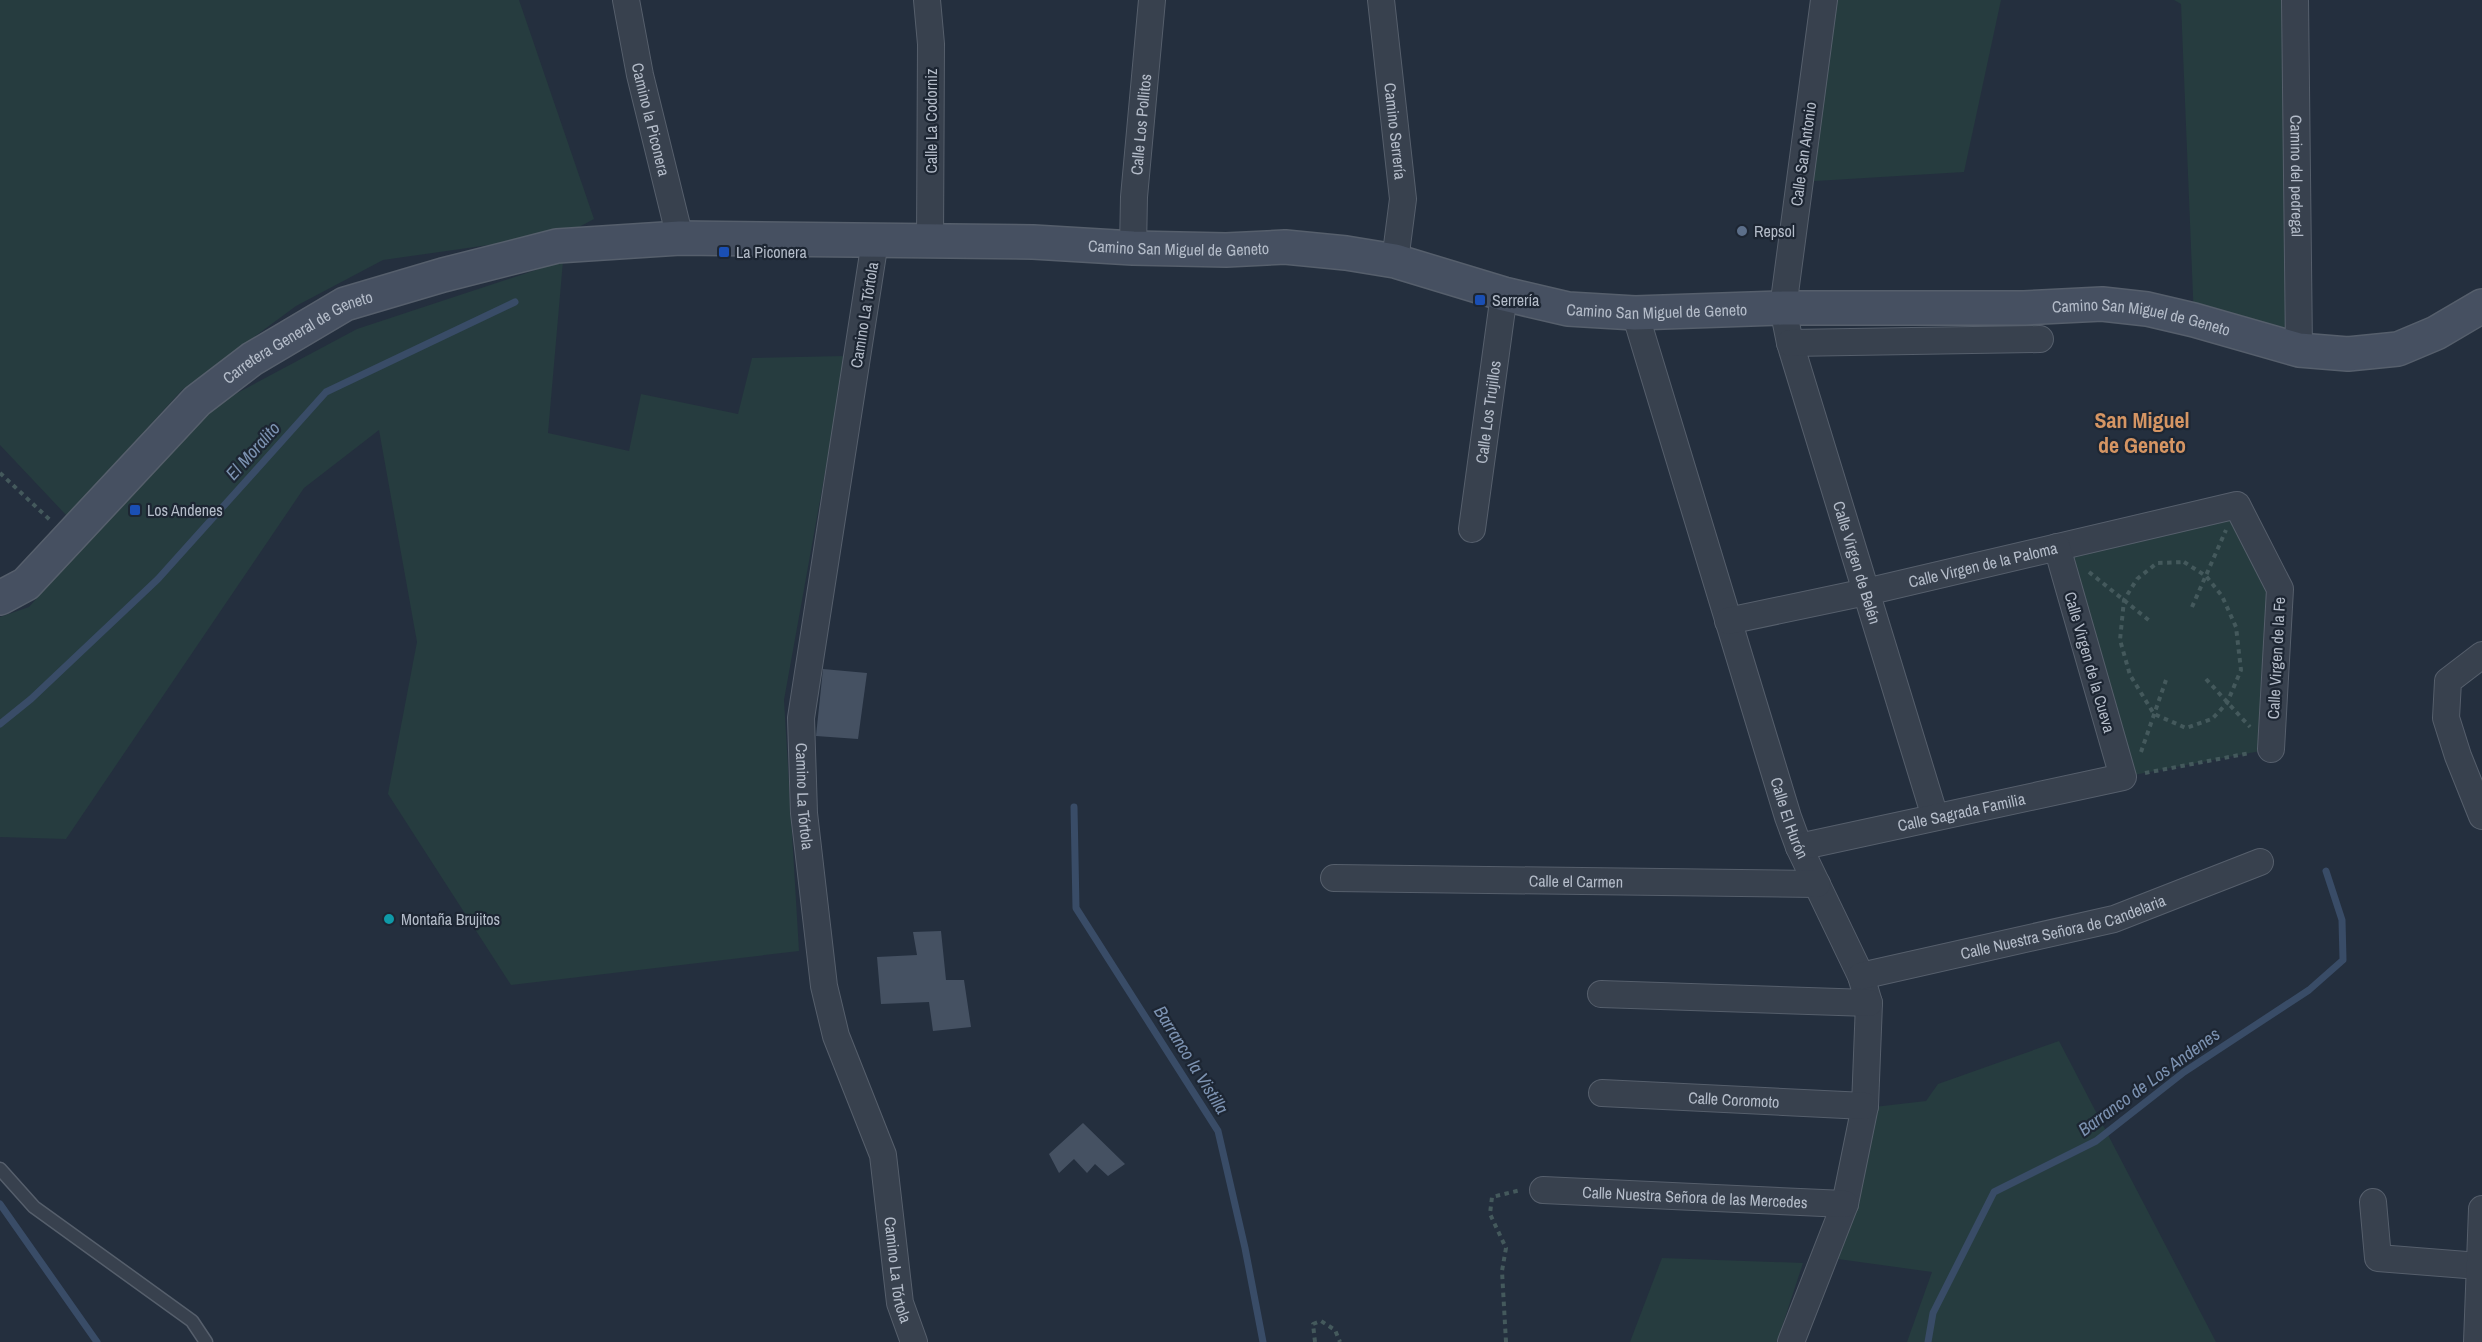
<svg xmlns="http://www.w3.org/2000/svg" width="2482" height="1342" font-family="'Archivo Narrow',sans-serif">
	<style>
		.green { fill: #263c3f }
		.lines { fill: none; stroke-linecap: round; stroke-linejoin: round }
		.stream { stroke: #394c67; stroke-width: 7 }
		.building { fill: #455162 }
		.lane-casing { stroke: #565f6c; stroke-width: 15 }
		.street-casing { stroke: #565f6c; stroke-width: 28 }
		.secondary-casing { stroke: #565f6c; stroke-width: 36 }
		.path { stroke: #44595c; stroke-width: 4; stroke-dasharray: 4.5 4.5; stroke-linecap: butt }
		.lane { stroke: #38414e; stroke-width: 12 }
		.street { stroke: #38414e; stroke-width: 26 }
		.secondary { stroke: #465061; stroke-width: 33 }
		.service-dot { fill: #5c6f8a; stroke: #1d2633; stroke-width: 2 }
		.transit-dot { fill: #1a4fb4; stroke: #1d2633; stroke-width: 2 }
		.culture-dot { fill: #0f9aa8; stroke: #1d2633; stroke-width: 2 }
		.labels { text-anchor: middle; stroke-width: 4.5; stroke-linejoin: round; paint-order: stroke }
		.street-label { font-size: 16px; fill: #b4bcc9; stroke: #1d2633 }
		.poi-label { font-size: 16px; fill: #b4bcc9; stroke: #1d2633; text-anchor: start }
		.water-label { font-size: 18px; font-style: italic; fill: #7c92b1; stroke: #1d2633 }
		.district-label { font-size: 22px; font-weight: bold; fill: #d59563; stroke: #1d2633 }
	</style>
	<rect width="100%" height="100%" fill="#242f3e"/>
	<!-- green -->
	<g class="green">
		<path d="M0 0H519L594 219 566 234 383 260 296 306 182 390 67 516 0 445Z"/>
		<path d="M1825 0H2001L1964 172 1799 182Z"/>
		<path d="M2174 0H2298L2308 350 2194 320 2181 4Z"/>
		<path d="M563 261 548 433 629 451 641 394 738 414 752 358 846 356 784 700 799 951 511 985 388 794 417 642 379 430 304 488 66 839 0 837V617L29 607 200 413 357 329Z"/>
		<path d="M2237 505 2280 589 2271 749 2123 777 2057 547Z"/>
		<path d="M2059 1041 2216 1342H1907L1932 1272 1838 1259 1874 1107 1926 1101 1938 1084Z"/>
		<path d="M1662 1258 1803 1263 1777 1342H1630Z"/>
	</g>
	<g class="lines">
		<!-- stream -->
		<g class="stream">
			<path d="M0 724 31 699 158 579 326 392 515 302"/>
			<path d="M1074 807 1076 908 1218 1131 1245 1248 1263 1342"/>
			<path d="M0 1204 97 1342"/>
			<path d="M1928 1342 1933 1313 1994 1192 2096 1141 2184 1072 2309 990 2343 960 2342 920 2326 871"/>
		</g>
	</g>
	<!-- building -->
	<g class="building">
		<path d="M823 669 867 673 858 739 816 736Z"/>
		<path d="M941 931 946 980H964L971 1027 933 1031 929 1002 881 1004 877 957 917 955 913 932Z"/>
		<path d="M1083 1123 1125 1164 1108 1176 1095 1164 1087 1173 1074 1159 1059 1173 1049 1154Z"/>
	</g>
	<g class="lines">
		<defs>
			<path id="lane" d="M0 1169 34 1207 192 1321 206 1342"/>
			<g id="street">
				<path id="s1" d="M626 0 640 75 680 238"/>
				<path d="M927 0 931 44 930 242"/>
				<path id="s2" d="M1381 0 1403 199 1395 261"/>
				<path id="s3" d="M1824 0 1783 308 1790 343 1935 817"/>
				<path id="s4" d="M2295 0 2299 350"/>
				<path id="s5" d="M875 241 801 718 804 813 824 986 836 1036 883 1155 900 1303 914 1342"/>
				<path id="s6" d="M1133 248 1134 197 1152 0"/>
				<path id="s7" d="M1635 313 1788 817 1799 847 1861 976 1869 1003 1865 1106 1845 1204 1791 1342"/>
				<path d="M1790 343 2040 339"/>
				<path id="s8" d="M1472 529 1504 294"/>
				<path id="s9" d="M1728 621 1866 592 2237 505 2280 589 2271 749"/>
				<path d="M2482 655 2448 681 2446 718 2458 756 2482 816"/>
				<path id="s10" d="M1799 847 2123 777 2057 547"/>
				<path id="s11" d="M1334 878 1817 884"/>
				<path id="s12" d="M1861 976 2114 919 2260 862"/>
				<path d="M1601 994 1869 1003"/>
				<path id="s13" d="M1602 1093 1865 1106"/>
				<path id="s14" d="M1543 1190 1845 1204"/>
				<path d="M2373 1202 2378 1258 2479 1266"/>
				<path d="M2477 1342 2482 1209"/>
			</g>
			<g id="secondary">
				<path id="s15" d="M0 598 26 584 197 401 252 359 345 304 443 275 557 246 680 238 1033 242 1133 248 1226 250 1285 247 1346 253 1395 261 1504 294 1568 309 1635 313 1783 308H2024L2102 304 2147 309 2194 320 2299 350 2348 354 2398 349 2436 333 2482 306"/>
			</g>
		</defs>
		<!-- lane casing -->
		<use href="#lane" class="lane-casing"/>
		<!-- street casing -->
		<use href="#street" class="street-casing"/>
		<!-- secondary casing -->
		<use href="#secondary" class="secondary-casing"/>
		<!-- path -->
		<g class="path">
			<path d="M0 473 50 520"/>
			<path d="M2184 562 2206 576 2222 596 2236 627 2241 670 2227 703 2212 719 2186 728 2154 714 2130 675 2120 640 2124 600 2137 579 2157 563Z"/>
			<path d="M2089 572 2151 622"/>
			<path d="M2192 607 2226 530"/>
			<path d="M2206 679 2250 727"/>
			<path d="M2141 752 2166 680"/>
			<path d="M2145 773 2250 753"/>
			<path d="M1315 1342 1313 1324 1321 1321 1335 1330 1340 1342"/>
			<path d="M1506 1342 1502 1271 1506 1248 1490 1214 1492 1197 1521 1190"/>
		</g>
		<!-- lane -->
		<use href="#lane" class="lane"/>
		<!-- street -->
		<use href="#street" class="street"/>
		<!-- secondary -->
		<use href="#secondary" class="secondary"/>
	</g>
	<!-- markers -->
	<circle class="service-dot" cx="1742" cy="231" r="6"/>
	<g class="transit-dot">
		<rect x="718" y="246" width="12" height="12" rx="3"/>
		<rect x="1474" y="294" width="12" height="12" rx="3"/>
		<rect x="129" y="504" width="12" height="12" rx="3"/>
	</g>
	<circle class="culture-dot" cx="389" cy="919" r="6"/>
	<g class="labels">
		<!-- street labels -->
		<g class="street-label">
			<text dy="6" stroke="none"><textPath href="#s1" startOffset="122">Camino la Piconera</textPath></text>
			<text transform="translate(931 121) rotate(-90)" y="6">Calle La Codorniz</text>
			<text dy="6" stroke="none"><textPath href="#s6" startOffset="124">Calle Los Pollitos</textPath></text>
			<text dy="6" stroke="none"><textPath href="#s2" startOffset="132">Camino Serrería</textPath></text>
			<text transform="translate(1803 154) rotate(-82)" y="6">Calle San Antonio</text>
			<text dy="6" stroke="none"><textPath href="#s4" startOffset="176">Camino del pedregal</textPath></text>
			<text dy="6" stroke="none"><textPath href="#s15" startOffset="1299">Camino San Miguel de Geneto</textPath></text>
			<text dy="6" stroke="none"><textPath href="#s15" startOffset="1785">Camino San Miguel de Geneto</textPath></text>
			<text transform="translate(864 315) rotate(-81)" y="6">Camino La Tórtola</text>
			<text dy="6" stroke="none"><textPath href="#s15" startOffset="2271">Camino San Miguel de Geneto</textPath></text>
			<text dy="6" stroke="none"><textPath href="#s15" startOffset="400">Carretera General de Geneto</textPath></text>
			<text dy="6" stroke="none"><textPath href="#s8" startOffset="118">Calle Los Trujillos</textPath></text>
			<text dy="6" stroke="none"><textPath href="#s3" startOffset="576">Calle Virgen de Belén</textPath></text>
			<text dy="6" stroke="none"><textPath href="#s9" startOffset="261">Calle Virgen de la Paloma</textPath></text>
			<text transform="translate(2276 658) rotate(-87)" y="6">Calle Virgen de la Fe</text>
			<text transform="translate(2090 662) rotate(74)" y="6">Calle Virgen de la Cueva</text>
			<text dy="6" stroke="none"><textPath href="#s5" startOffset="561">Camino La Tórtola</textPath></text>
			<text dy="6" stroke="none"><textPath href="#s10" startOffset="166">Calle Sagrada Familia</textPath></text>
			<text dy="6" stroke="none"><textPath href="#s7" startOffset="528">Calle El Hurón</textPath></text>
			<text dy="6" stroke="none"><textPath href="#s11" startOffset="242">Calle el Carmen</textPath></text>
			<text dy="6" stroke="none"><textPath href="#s12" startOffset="208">Calle Nuestra Señora de Candelaria</textPath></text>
			<text dy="6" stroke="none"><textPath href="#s13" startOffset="132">Calle Coromoto</textPath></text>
			<text dy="6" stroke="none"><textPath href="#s14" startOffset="152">Calle Nuestra Señora de las Mercedes</textPath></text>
			<text dy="6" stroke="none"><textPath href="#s5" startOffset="1047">Camino La Tórtola</textPath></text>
		</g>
		<!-- poi labels -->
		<g class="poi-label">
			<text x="1754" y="237">Repsol</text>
			<text x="736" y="258">La Piconera</text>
			<text x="1492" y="306">Serrería</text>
			<text x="147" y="516">Los Andenes</text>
			<text x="401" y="925">Montaña Brujitos</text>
		</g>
		<!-- water labels -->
		<g class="water-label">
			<text transform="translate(253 451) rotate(-48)" y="6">El Moralito</text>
			<text transform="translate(1191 1060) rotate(58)" y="6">Barranco la Vistilla</text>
			<text transform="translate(2149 1082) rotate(-36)" y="6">Barranco de Los Andenes</text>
		</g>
		<!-- district labels -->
		<g class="district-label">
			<text x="2142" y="428">San Miguel<tspan x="2142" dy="25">de Geneto</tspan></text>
		</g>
	</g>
</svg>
